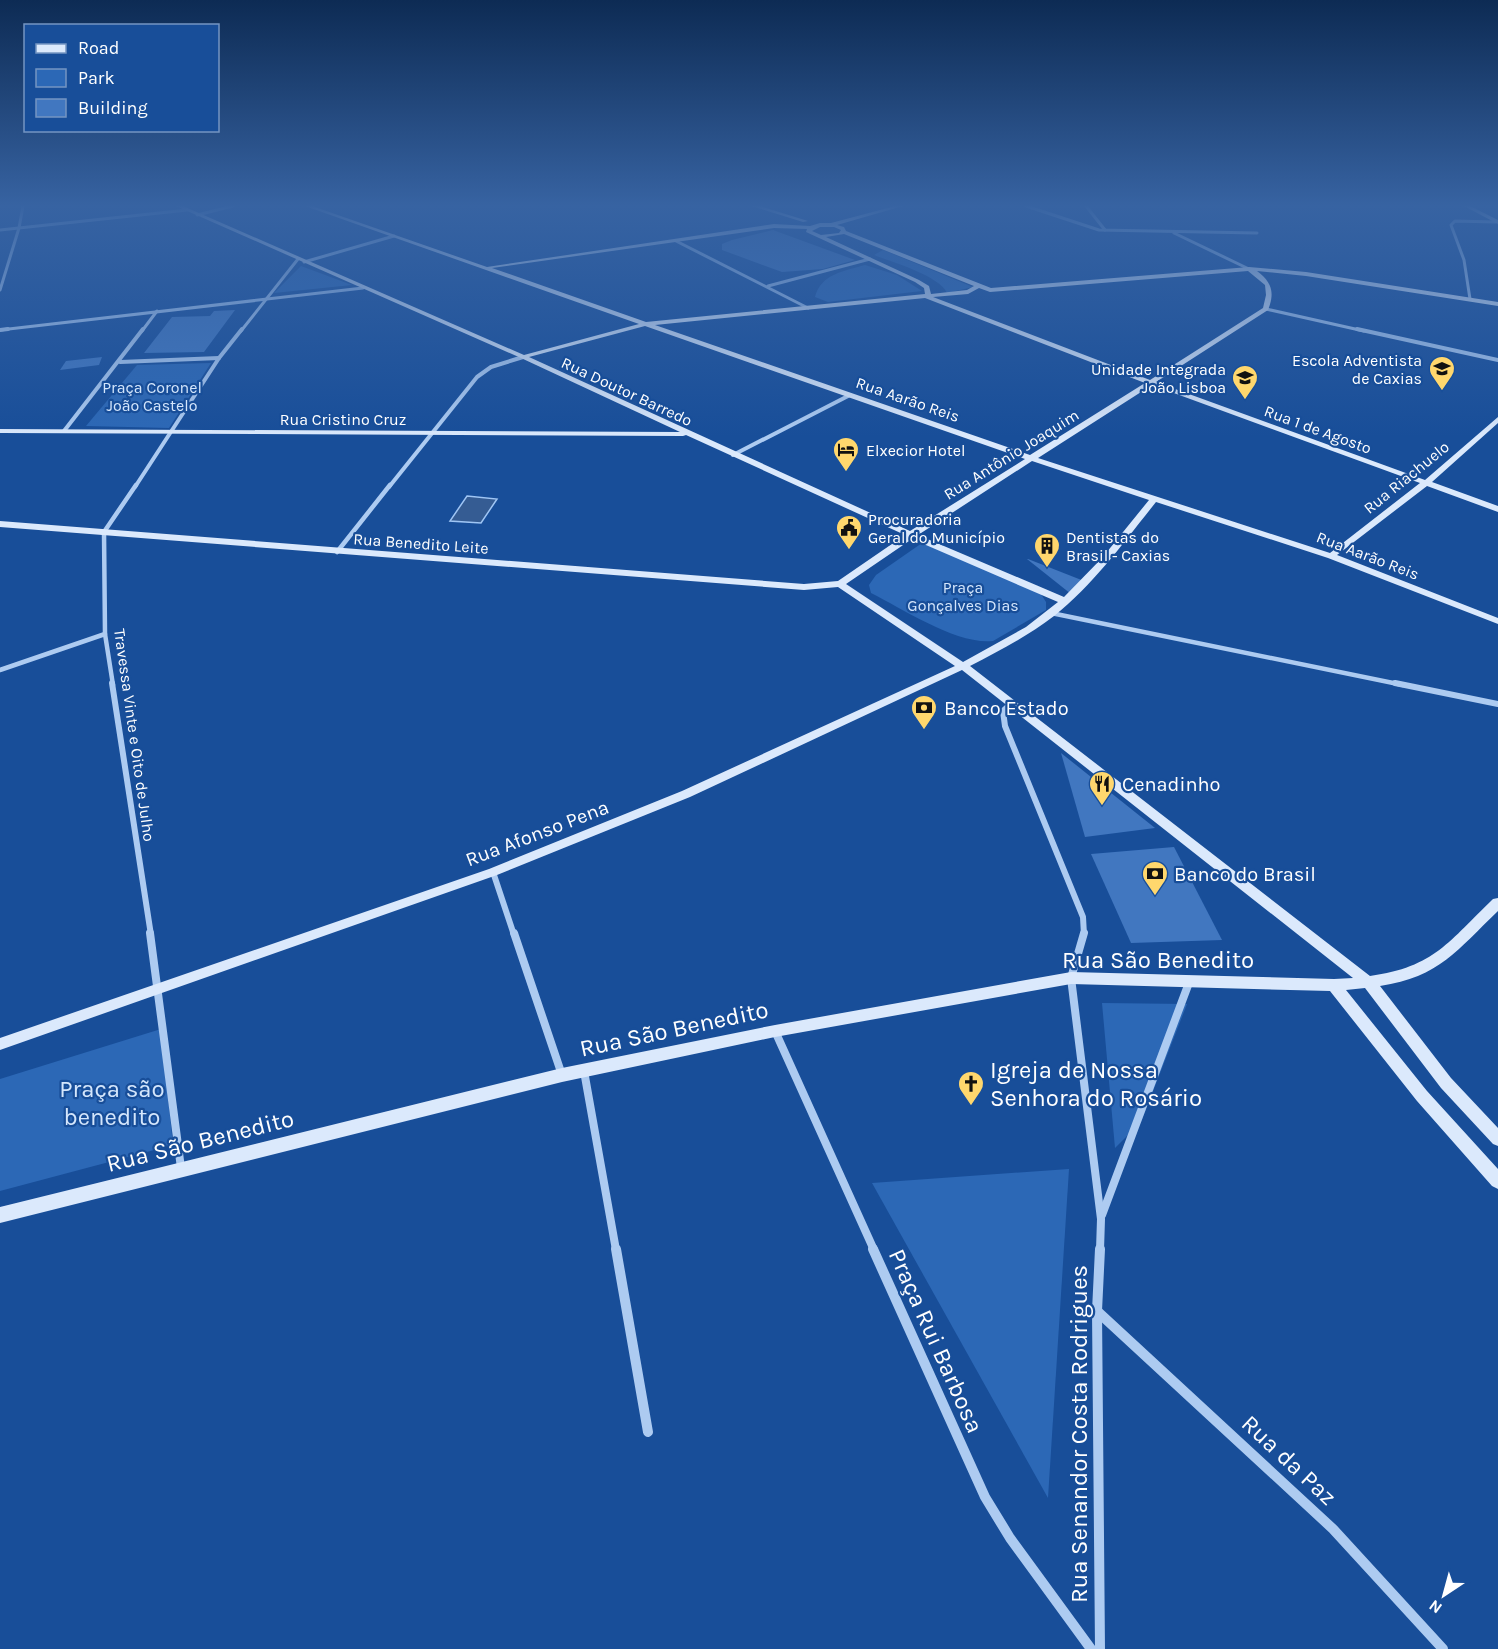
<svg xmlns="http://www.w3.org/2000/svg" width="1498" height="1649" font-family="Karla,sans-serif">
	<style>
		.green { fill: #2c68b6 }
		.water { fill: #355c93; stroke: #9fc5f4; stroke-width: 1.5 }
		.building { fill: #4177c0 }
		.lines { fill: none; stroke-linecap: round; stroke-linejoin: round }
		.street-far5 { stroke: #adcbf1; stroke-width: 3 }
		.street-far4 { stroke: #adcbf1; stroke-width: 4 }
		.street-far3 { stroke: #adcbf1; stroke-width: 4.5 }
		.street-far2 { stroke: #adcbf1; stroke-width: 6 }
		.street-far1 { stroke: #adcbf1; stroke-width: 8 }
		.street { stroke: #adcbf1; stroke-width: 10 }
		.secondary { fill: #dbe9fc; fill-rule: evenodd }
		.labels { text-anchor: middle; stroke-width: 4.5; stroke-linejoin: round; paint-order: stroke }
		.far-poi-label { font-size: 16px; fill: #fff; stroke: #184e99; text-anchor: start }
		.far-park-label { font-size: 16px; fill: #d4e6fc; stroke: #184e99 }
		.far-street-label { font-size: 16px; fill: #fff; stroke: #184e99 }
		.poi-label { font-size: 20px; fill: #fff; stroke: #184e99; text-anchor: start }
		.street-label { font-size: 20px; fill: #fff; stroke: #184e99 }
		.near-street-label { font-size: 24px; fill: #fff; stroke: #184e99 }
		.near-poi-label { font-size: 24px; fill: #fff; stroke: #184e99; text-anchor: start }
		.near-park-label { font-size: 24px; fill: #d4e6fc; stroke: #184e99 }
	</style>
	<rect width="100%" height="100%" fill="#184e99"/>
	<!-- green -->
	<g class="green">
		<path d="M883 250 973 287 947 293C940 276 892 262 874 255Z"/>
		<path d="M865 265 897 275 922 291 828 302 815 297C821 274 844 271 865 265Z"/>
		<path d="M301 266 352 285 274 293Z"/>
		<path d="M211 363 169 428 86 426 137 365Z"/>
		<path d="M922 543 1039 591 1046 602V610L993 641C957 645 903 609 871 593L869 585 876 575Z"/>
		<path d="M1102 1003 1187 1004 1141 1122 1115 1148Z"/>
		<path d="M161 1029 173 1145 0 1191V1079Z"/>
		<path d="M1069 1169 1048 1498 872 1183Z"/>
	</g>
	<!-- water -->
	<path class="water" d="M467 496 497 499 481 523 450 521Z"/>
	<!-- building -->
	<g class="building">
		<path d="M773 230 855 260 823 269 782 272 722 250V244L732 240Z"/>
		<path d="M235 310 204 352 144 353 172 317 210 316 214 311Z"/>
		<path d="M102 357 99 365 60 370 66 361Z"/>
		<path d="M1027 559H1028L1084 581 1071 594Z"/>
		<path d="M1061 753 1155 828 1085 837Z"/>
		<path d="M1174 847 1222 940 1131 943 1091 854Z"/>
	</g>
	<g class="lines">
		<!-- street-far5 -->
		<g class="street-far5">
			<path d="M1026 206 1099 230 1257 233"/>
			<path d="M1086 206 1105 230"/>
			<path d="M197 215 233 206"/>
			<path d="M0 230 187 210"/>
			<path d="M1174 233 1249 269"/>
			<path d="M676 241 808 308"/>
			<path d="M304 262 394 236"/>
			<path d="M768 286 870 259"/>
			<path d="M0 290 19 228 23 206"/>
			<path d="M1470 299 1464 260 1451 225 1455 221 1496 222"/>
			<path d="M1266 309 1364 331"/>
			<path d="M0 330 363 288"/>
			<path d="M142 331 157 311"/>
			<path d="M241 331 298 259"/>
		</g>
		<!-- street-far4 -->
		<g class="street-far4">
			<path d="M1357 329 1498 360"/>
			<path d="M0 330 8 329"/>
			<path d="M120 362 219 358"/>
			<path d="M64 431 143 329"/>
			<path d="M733 455 850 395"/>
			<path d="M135 487 219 358 242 329"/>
			<path d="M389 487 477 377 491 367 523 357"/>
		</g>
		<!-- street-far3 -->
		<g class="street-far3">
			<path d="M337 552 390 485"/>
			<path d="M1051 613 1403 685"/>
			<path d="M0 670 105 634"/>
			<path d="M113 685 105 634 104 532 136 485"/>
		</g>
		<!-- street-far2 -->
		<g class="street-far2">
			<path d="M112 683 151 935"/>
			<path d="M1395 683 1498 704"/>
			<path d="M1012 703 1003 711 1005 726 1083 917 1084 935"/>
			<path d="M493 872 514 935"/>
		</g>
		<!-- street-far1 -->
		<g class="street-far1">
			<path d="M150 933 181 1168"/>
			<path d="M514 933 562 1075"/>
			<path d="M1084 933 1071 978 1101 1219 1100 1250"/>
			<path d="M775 1031 874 1250"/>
			<path d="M584 1071 616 1250"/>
			<path d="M1102 1215 1190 980"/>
		</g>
		<!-- street -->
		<g class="street">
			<path d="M616 1249 648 1432"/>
			<path d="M873 1249 985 1497 1010 1538 1091 1649"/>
			<path d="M1100 1249 1097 1311 1100 1649"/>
			<path d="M1097 1311 1333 1529 1443 1649"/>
		</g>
		<!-- secondary -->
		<g class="secondary">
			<path d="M176 206H183L524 355 639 324 305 206H312L487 267 774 224 810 226 820 223H831L895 206H903L837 225 844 227 846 231 991 288 1249 267 1306 272 1498 302V306L1306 276 1257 271C1272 282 1275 293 1268 310L1156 382 1425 480 1498 417V423L1432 482 1498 506V512L1427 486 1337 555 1498 618V624L1328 558 1156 502C1124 542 1094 584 1054 616 1028 636 999 651 970 666L1370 976C1435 967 1449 941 1493 899L1498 898V911C1457 950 1440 977 1380 986L1451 1078 1498 1128V1146L1493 1144 1441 1088 1365 988 1346 990 1427 1091 1498 1169V1189L1492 1186 1417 1101 1330 991 1071 984 775 1037 562 1082 0 1223V1207L562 1068 775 1025 1071 972 1334 979 1353 978 962 670 690 797 497 875 0 1050V1038L489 869 682 791 955 666 838 587 804 590 0 527V521L804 584 838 581 905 535 686 435 683 436 0 433V429L680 432 521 358ZM820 227H834L841 230 839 233 821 235 812 231ZM774 228 807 229 806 232 915 282 924 288 925 294 646 322 492 268ZM844 234 974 286 967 290 931 294 929 286 919 280 826 237ZM1248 271 1265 285 1266 295 1263 308 1150 380 933 297 968 294 979 288 990 292ZM925 298 1145 383 1030 455 655 325ZM645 326 1025 459 910 531 529 357ZM1152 385 1420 483 1330 553 1038 458ZM1032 461 1149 500 1102 558 1064 597 918 535ZM912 539 1058 602 1026 627 963 662 846 584Z"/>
			<path d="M752 206H760L808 221 803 222Z"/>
			<path d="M1464 206H1470L1498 220V224Z"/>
		</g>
	</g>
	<!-- sky -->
	<linearGradient id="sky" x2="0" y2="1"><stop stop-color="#0d2b54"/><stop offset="0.47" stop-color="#3763a2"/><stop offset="1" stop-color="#3763a2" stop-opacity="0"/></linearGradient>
	<rect width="1498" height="437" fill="url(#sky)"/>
	<!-- icons -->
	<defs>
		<symbol id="school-pin" viewBox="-11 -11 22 30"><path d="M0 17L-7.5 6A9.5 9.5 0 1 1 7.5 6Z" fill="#ffd76d" stroke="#184e99"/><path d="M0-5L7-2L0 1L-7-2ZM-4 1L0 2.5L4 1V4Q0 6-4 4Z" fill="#111"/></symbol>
		<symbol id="hotel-pin" viewBox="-11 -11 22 30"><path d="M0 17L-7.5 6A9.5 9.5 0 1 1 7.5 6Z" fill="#ffd76d" stroke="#184e99"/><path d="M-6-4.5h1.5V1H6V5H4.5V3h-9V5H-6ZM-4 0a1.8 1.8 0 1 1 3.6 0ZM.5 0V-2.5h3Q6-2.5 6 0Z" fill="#111"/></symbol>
		<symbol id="civic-pin" viewBox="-11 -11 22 30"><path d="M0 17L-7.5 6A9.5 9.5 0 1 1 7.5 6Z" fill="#ffd76d" stroke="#184e99"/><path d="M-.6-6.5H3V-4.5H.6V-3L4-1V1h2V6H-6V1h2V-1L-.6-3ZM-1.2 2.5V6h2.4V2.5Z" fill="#111"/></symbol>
		<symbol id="building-pin" viewBox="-11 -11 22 30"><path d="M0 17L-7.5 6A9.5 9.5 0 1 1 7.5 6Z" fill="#ffd76d" stroke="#184e99"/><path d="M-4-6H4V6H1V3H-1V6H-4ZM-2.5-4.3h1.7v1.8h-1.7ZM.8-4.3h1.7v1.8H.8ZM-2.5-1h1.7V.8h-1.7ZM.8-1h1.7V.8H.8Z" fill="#111"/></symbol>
		<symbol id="bank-pin" viewBox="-11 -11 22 30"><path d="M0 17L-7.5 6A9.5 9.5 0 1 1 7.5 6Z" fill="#ffd76d" stroke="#184e99"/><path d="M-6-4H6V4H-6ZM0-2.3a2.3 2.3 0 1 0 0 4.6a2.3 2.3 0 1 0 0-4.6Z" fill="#111"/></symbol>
		<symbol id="restaurant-pin" viewBox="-11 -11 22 30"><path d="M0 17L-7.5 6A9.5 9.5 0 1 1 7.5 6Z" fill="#ffd76d" stroke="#184e99"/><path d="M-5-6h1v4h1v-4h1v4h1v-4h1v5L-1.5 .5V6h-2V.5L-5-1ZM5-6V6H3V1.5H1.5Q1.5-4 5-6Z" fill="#111"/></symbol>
		<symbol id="church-pin" viewBox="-11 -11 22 30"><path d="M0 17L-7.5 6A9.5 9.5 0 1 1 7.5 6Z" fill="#ffd76d" stroke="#184e99"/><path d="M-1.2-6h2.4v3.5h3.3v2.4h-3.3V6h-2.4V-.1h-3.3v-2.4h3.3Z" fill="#111"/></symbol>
	</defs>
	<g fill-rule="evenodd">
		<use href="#school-pin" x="1427" y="354" width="30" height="40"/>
		<use href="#school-pin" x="1230" y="363" width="30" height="40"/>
		<use href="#hotel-pin" x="831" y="435" width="30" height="40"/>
		<use href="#civic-pin" x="834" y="513" width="30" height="40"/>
		<use href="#building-pin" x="1032" y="531" width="30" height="40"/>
		<use href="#bank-pin" x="909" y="693" width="30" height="40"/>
		<use href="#restaurant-pin" x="1087" y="769" width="30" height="40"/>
		<use href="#bank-pin" x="1140" y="859" width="30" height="40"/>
		<use href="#church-pin" x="956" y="1069" width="30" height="40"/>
	</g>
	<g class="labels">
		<!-- far-poi labels -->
		<g class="far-poi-label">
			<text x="1422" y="366" text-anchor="end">Escola Adventista<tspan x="1422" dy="18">de Caxias</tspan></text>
			<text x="1226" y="375" text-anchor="end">Unidade Integrada<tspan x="1226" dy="18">João Lisboa</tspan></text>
			<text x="866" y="456">Elxecior Hotel</text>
			<text x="868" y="525">Procuradoria<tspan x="868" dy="18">Geral do Município</tspan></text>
			<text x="1066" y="543">Dentistas do<tspan x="1066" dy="18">Brasil - Caxias</tspan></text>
		</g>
		<!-- far-park labels -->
		<g class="far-park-label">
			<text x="152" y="393">Praça Coronel<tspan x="152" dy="18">João Castelo</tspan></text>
			<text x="963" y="593">Praça<tspan x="963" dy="18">Gonçalves Dias</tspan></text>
		</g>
		<!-- far-street labels -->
		<g class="far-street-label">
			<text transform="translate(627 391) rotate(25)" y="6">Rua Doutor Barredo</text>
			<text transform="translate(908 399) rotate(19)" y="6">Rua Aarão Reis</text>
			<text x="343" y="425">Rua Cristino Cruz</text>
			<text transform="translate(1318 429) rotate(20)" y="6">Rua 1 de Agosto</text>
			<text transform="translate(1011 454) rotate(-32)" y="6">Rua Antônio Joaquim</text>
			<text transform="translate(1406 477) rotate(-39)" y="6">Rua Riachuelo</text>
			<text transform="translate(421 543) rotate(4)" y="6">Rua Benedito Leite</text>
			<text transform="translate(1368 555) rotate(21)" y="6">Rua Aarão Reis</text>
			<text transform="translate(135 735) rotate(82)" y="6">Travessa Vinte e Oito de Julho</text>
		</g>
		<!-- poi labels -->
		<g class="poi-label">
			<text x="944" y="715">Banco Estado</text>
			<text x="1122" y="791">Cenadinho</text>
			<text x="1174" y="881">Banco do Brasil</text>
		</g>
		<!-- street labels -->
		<g class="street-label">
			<text transform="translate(537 833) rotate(-21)" y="7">Rua Afonso Pena</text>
		</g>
		<!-- near-street labels -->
		<g class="near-street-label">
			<text x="1158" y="968">Rua São Benedito</text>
			<text transform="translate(674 1029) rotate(-12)" y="8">Rua São Benedito</text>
			<text transform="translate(200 1141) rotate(-14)" y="8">Rua São Benedito</text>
			<text transform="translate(936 1341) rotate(66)" y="8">Praça Rui Barbosa</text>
			<text transform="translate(1079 1434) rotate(-90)" y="8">Rua Senandor Costa Rodrigues</text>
			<text transform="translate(1289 1460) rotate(43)" y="8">Rua da Paz</text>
		</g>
		<!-- near-poi labels -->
		<g class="near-poi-label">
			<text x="990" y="1078">Igreja de Nossa<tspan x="990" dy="28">Senhora do Rosário</tspan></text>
		</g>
		<!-- near-park labels -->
		<g class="near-park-label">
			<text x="112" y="1097">Praça são<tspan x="112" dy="28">benedito</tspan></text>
		</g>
	</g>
	<!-- legend -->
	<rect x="24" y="24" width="195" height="108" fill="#184e99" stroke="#7495c2" stroke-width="1.5"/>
	<rect x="36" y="44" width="30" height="9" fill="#dbe9fc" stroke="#7495c2" stroke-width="1.5"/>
	<text x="78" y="54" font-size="18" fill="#ffffff">Road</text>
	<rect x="36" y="69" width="30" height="18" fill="#2c68b6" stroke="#7495c2" stroke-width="1.5"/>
	<text x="78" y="84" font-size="18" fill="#ffffff">Park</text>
	<rect x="36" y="99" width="30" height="18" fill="#4177c0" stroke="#7495c2" stroke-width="1.5"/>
	<text x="78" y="114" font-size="18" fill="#ffffff">Building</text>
	<!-- north arrow -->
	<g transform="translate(1444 1595) rotate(216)" stroke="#184e99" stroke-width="4.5" paint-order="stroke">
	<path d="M0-4.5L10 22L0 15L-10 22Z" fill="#ffffff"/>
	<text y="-9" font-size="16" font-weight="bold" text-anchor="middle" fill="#ffffff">N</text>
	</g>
</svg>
